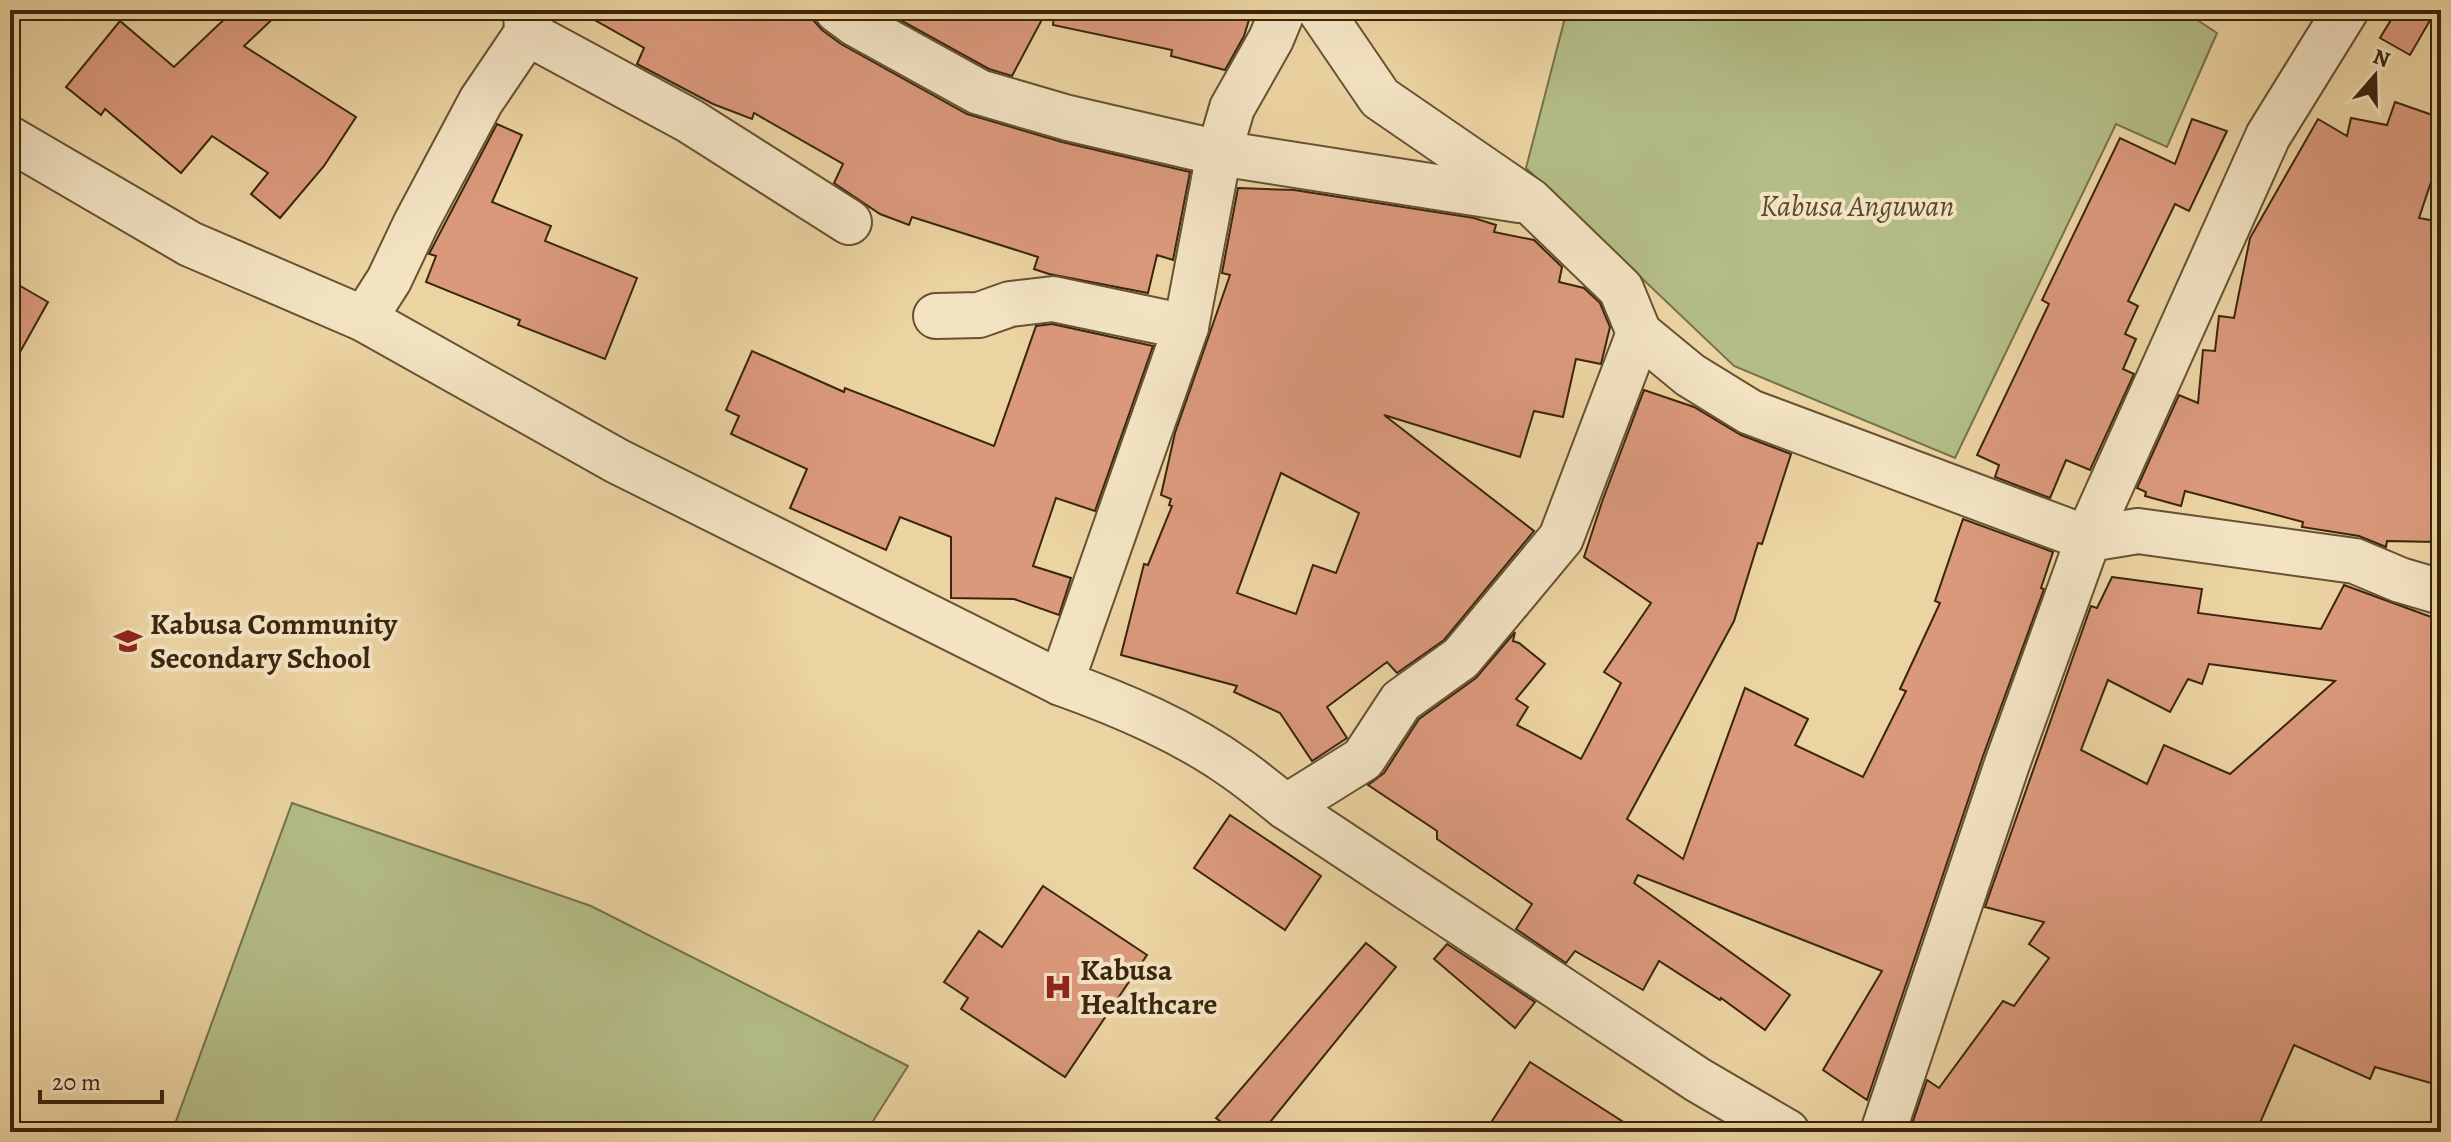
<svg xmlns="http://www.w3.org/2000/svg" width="2451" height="1142" font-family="Alegreya,serif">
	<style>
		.green { fill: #b4bd87; stroke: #76724a; stroke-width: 2 }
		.building { fill: #db997c; stroke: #39260d; stroke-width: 2; fill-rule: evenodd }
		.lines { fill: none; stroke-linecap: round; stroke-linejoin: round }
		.minor-casing { stroke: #665232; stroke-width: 48 }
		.minor { stroke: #f3e3c3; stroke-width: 44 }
		.labels { text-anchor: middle; stroke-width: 8; stroke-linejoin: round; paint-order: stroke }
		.park-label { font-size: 30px; font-style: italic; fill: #584c2c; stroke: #f3e3c3 }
		.poi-label { font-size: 30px; font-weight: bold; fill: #39260d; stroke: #f3e3c3; text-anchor: start }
	</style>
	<rect width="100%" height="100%" fill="#ecd4a2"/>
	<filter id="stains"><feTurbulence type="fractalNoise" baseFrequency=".0025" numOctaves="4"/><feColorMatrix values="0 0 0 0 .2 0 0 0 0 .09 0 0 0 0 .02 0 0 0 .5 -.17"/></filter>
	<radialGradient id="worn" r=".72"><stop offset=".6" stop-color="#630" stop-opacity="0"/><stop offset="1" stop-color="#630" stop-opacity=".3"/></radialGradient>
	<!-- green -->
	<g class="green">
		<path d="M1567 10H2182L2217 33 2167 147 2116 124 1955 458 1734 366 1526 168Z"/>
		<path d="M292 803 591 906 908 1066 866 1132H172Z"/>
	</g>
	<!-- building -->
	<g class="building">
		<path d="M234 10H282L244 46 356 117 324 166 280 218 251 194 268 173 212 136 181 173 105 109 101 115 66 87 120 21 174 67Z"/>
		<path d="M577 10H812L814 21 822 30 841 44 967 114 1062 142 1190 172 1173 260 1157 255 1148 293 1049 274 1034 269 1038 257 912 217 909 225 880 214 834 183 843 164 754 113 752 119 713 104 637 64 644 48Z"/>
		<path d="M882 10H1047L1012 76 989 69Z"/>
		<path d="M1054 10H1252L1244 36 1225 70 1171 56 1172 50 1053 25Z"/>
		<path d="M2397 10H2436L2410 55 2380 38Z"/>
		<path d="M2395 102 2441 118V152L2419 218 2441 222 2435 264H2441V464H2438L2436 542 2387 541 2386 547 2359 536 2302 527 2303 522 2185 491 2181 506 2145 496 2146 492 2137 488 2179 395 2198 403 2203 350 2215 351 2219 316 2234 318 2250 238 2318 119 2347 136 2351 118 2387 125Z"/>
		<path d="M2192 119 2227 131 2189 211 2175 204 2128 301 2138 306 2125 334 2136 339 2123 369 2134 374 2090 470 2066 460 2050 498 1995 477 1999 465 1977 455 2049 304 2042 300 2120 138 2175 164Z"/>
		<path d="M497 124 522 135 492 202 551 226 545 241 637 278 605 359 518 325 520 320 426 282 436 256 429 254Z"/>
		<path d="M1238 188 1294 190 1474 218 1496 225 1494 232 1534 240 1562 267 1559 282 1584 288 1600 303 1610 327 1601 364 1576 359 1563 417 1534 411 1520 457 1384 415 1534 531 1444 640 1397 673 1387 662 1327 707 1347 738 1312 761 1280 713 1234 692 1237 686 1121 655 1144 564 1148 565 1172 506 1169 505 1171 499 1161 495 1175 433 1230 275 1222 273ZM1281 473 1359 513 1336 573 1313 565 1296 614 1237 593Z"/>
		<path d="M10 280 48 302 10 370Z"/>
		<path d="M1052 324 1153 346 1095 511 1056 498 1033 566 1071 578 1059 615 1014 599 951 598V537L900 517 886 550 790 508 807 469 731 434 739 416 726 410 752 351 844 392 845 388 994 446 1036 326Z"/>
		<path d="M1644 390 1694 407 1741 435 1791 454 1762 544 1758 543 1734 621 1627 819 1683 859 1745 688 1808 719 1795 745 1863 777 1906 691 1900 689 1940 603 1935 601 1963 519 2053 552 2041 588 2044 589 1983 756 1867 1100 1823 1070 1882 971 1638 875 1634 883 1790 995 1765 1030 1721 998 1720 1000 1659 961 1643 990 1575 951 1566 963 1516 929 1532 904 1437 839V831L1368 785 1384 773 1419 719 1476 678 1515 632 1513 641 1519 643 1545 664 1516 699 1528 707 1517 725 1581 759 1621 683 1604 672 1651 603 1584 557 1602 502Z"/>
		<path d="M2112 577 2202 589 2198 613 2321 629 2344 585 2434 618 2433 652 2441 643V1086L2375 1067 2370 1079 2294 1045 2256 1132H1928L1913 1121 1927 1080 1939 1088 2003 1001 2014 1006 2049 958 2029 944 2044 922 1985 907 2091 606 2097 608ZM2209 664 2335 681 2230 774 2164 745 2147 784 2081 750 2108 680 2170 712 2188 679 2202 684Z"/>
		<path d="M1230 815 1321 876 1285 930 1194 868Z"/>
		<path d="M1043 886 1147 955 1065 1077 961 1009 968 998 944 982 979 931 1002 947Z"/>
		<path d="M1366 943 1396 967 1262 1132H1234L1216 1118Z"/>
		<path d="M1447 944 1535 1002 1515 1028 1434 959Z"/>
		<path d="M1530 1062 1639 1132H1485Z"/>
	</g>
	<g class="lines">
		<defs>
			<g id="minor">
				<path d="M837 10 856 24 979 92 1068 118 1219 153 1519 200"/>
				<path d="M1320 10 1380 98 1530 201 1621 289 1639 333 1690 375 1750 412 2089 539 2138 531 2355 561 2400 580 2441 592"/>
				<path d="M527 33 690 121 849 222"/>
				<path d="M10 139 190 244 364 319 617 461 1061 683C1122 705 1184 731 1237 769 1254 781 1270 794 1286 807L1698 1080 1787 1132"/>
				<path d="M936 316 979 315 1010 304 1053 299 1186 327"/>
				<path d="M364 319 389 280 416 223 481 101 527 33 526 10"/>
				<path d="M1061 683 1186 327 1219 153 1232 108 1271 39 1283 10"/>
				<path d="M1286 807 1363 759 1401 701 1461 658 1561 538 1639 333"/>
				<path d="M1883 1132 2007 764 2094 523 2268 136 2346 10"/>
			</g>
		</defs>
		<!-- minor casing -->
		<use href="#minor" class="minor-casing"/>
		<!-- minor -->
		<use href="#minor" class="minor"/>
	</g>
	<!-- icons -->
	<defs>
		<symbol id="school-bare" viewBox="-9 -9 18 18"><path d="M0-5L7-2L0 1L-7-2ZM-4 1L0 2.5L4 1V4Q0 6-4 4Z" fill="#8f2418" stroke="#f3e3c3" stroke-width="2.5" paint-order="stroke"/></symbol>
		<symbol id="hospital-bare" viewBox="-9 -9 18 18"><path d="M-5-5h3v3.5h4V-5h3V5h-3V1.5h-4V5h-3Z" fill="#8f2418" stroke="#f3e3c3" stroke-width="2.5" paint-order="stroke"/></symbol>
	</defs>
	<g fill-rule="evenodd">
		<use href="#school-bare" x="108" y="621" width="40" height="40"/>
		<use href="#hospital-bare" x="1038" y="967" width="40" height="40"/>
	</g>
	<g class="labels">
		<!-- park labels -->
		<g class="park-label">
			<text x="1857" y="216">Kabusa Anguwan</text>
		</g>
		<!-- poi labels -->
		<g class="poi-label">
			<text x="150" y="634">Kabusa Community<tspan x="150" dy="34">Secondary School</tspan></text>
			<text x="1080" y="980">Kabusa<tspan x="1080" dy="34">Healthcare</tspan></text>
		</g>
	</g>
	<!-- margin -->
	<rect width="2451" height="1142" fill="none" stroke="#ecd4a2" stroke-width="40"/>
	<rect x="12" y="12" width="2427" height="1118" fill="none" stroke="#39260d" stroke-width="4"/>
	<rect x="20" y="20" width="2411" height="1102" fill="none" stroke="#39260d" stroke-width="2"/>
	<!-- north arrow -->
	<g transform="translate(2375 76) rotate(20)" stroke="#f3e3c3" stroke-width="6" paint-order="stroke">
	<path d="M0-6L14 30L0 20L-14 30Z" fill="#39260d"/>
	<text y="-12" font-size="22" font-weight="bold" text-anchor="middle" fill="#39260d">N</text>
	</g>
	<!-- scale -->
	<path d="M40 1090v12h122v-12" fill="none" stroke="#39260d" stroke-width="4"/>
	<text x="52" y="1090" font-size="24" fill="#39260d" stroke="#f3e3c3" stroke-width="6" paint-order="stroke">20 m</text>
	<rect width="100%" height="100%" filter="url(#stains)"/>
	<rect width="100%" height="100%" fill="url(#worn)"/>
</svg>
